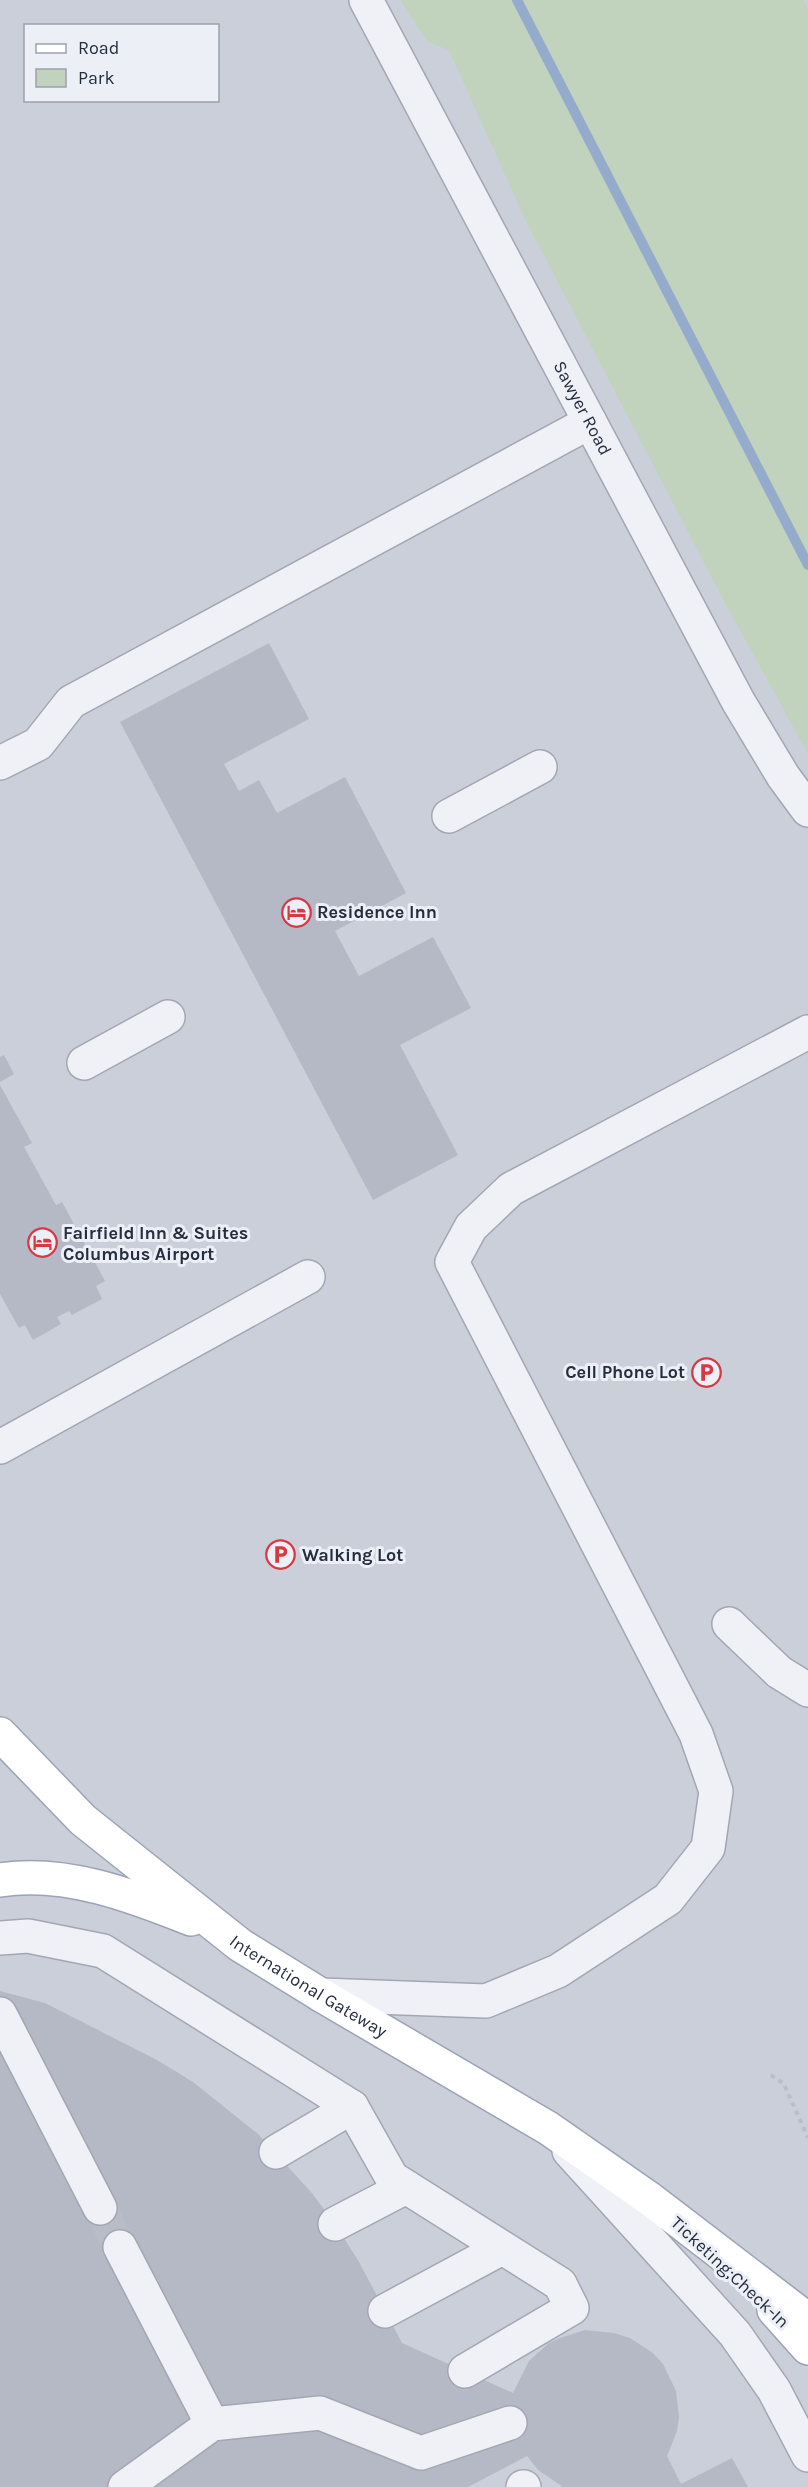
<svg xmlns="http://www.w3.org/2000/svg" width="808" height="2487" font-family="Karla,sans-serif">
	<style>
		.built { fill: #cbcfda; fill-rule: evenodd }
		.green { fill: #c1d2bd }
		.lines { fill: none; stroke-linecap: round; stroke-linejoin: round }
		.stream { stroke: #95abcb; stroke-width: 10 }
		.building { fill: #b4b9c5 }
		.minor-tunnel { stroke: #b8bcc6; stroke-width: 33; stroke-dasharray: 33 16; stroke-linecap: butt }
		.minor-casing { stroke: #a2a7b2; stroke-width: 36 }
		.major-casing { stroke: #9ba3b4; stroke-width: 36 }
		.path { stroke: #bbbec6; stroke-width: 4; stroke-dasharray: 4.5 4.5; stroke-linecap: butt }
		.minor { stroke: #f0f1f6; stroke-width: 33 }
		.major { stroke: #fff; stroke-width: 33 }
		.labels { text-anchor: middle; stroke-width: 6; stroke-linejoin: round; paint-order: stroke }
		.street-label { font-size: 18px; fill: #252d3f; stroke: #eceff5 }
		.poi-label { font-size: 18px; font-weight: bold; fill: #252d3f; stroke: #eceff5; text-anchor: start }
	</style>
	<rect width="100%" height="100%" fill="#dde0e8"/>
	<!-- built -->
	<path class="built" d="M0 0H808V2487H0ZM26 26H218V100H26Z"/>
	<!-- green -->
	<path class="green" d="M400 0H803L808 10V754L723 599 525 219 449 50 427 41Z"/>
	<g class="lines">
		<!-- stream -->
		<path class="stream" d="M517 0 808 565"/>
	</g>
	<!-- building -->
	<g class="building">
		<path d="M269 643 309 719 224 764 239 791 259 780 277 813 345 777 406 893 335 931 359 976 433 937 471 1008 400 1045 458 1155 373 1200 120 722Z"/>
		<path d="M4 1055 14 1074 0 1082V1057Z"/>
		<path d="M0 1085 32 1143 24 1147 56 1205 62 1202 105 1281 96 1286 102 1299 72 1315 69 1311 57 1317 61 1324 33 1340 25 1325 19 1328 0 1294Z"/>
		<path d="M0 1991 45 2003 157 2060 193 2082 258 2134 311 2192 335 2224 359 2262 402 2343 513 2393 529 2361 549 2343 560 2338 585 2330 614 2333 630 2338 653 2353 663 2364 676 2391 679 2417 677 2431 667 2456 681 2484 732 2458 748 2487H563L538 2470 527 2456 468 2487H0Z"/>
	</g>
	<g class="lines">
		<!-- minor-tunnel -->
		<path class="minor-tunnel" d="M100 2208 120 2247"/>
		<defs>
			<g id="minor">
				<path id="s1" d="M366 0 738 701 783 776 808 810"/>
				<path d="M0 763 38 744 71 702 590 422"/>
				<path d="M449 816 540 767"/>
				<path d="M84 1063 168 1017"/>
				<path d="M0 1447 308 1277"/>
				<path d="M729 1624 779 1672 808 1690"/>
				<path d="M0 1938 28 1936 103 1951 352 2107 392 2178 560 2284 572 2308 465 2371"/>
				<path d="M321 1995 486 2001 558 1971 668 1899 708 1848 716 1791 696 1734 452 1262 471 1227 511 1189 808 1032"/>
				<path d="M0 2014 100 2208"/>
				<path d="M569 2151 735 2334 774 2390 808 2455"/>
				<path d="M276 2152 352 2107"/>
				<path d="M335 2224 406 2187"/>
				<path d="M120 2247 212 2424"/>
				<path d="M385 2311 502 2248"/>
				<path d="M125 2487 212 2424 320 2413 421 2453 510 2423"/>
				<path d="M523 2487H524"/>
			</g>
			<g id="major">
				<path id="s2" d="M0 1734 83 1820 240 1945 321 1995 548 2128 650 2199 808 2320"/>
				<path d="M0 1880C65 1870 131 1895 191 1919"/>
				<path d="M774 2310 808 2348"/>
			</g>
		</defs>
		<!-- minor casing -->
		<use href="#minor" class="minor-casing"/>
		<!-- major casing -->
		<use href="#major" class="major-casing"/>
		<!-- path -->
		<path class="path" d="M771 2075 784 2084 808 2138"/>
		<!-- minor -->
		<use href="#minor" class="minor"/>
		<!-- major -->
		<use href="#major" class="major"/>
	</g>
	<!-- icons -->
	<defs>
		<symbol id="hotel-ring" viewBox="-11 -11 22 22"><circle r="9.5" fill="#eceff5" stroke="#d63944" stroke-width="1.5"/><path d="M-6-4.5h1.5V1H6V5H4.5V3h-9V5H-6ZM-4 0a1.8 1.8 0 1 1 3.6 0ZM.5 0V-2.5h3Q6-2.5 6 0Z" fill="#d63944"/></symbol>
		<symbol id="parking-ring" viewBox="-11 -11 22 22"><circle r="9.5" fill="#eceff5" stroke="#d63944" stroke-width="1.5"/><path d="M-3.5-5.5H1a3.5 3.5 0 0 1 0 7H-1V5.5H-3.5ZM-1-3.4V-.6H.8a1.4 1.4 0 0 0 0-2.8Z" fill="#d63944"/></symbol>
	</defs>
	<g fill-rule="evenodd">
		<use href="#hotel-ring" x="280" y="896" width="33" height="33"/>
		<use href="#hotel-ring" x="26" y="1226" width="33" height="33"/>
		<use href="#parking-ring" x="690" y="1356" width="33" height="33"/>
		<use href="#parking-ring" x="264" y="1538" width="33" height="33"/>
	</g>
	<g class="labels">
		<!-- street labels -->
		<g class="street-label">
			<text dy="6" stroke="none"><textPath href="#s1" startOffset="462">Sawyer Road</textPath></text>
			<text dy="6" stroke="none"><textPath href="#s2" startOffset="400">International Gateway</textPath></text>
			<text transform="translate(730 2272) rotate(43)" y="6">Ticketing;Check-In</text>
		</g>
		<!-- poi labels -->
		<g class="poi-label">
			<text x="317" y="918">Residence Inn</text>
			<text x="63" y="1239">Fairfield Inn &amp; Suites<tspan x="63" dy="21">Columbus Airport</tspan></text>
			<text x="685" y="1378" text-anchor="end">Cell Phone Lot</text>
			<text x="302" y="1561">Walking Lot</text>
		</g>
	</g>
	<!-- legend -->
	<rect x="24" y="24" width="195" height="78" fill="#eceff5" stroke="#9ca1ac" stroke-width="1.5"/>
	<rect x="36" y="44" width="30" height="9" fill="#ffffff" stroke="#9ca1ac" stroke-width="1.5"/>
	<text x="78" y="54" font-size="18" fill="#252d3f">Road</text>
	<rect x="36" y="69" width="30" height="18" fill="#c1d2bd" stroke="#9ca1ac" stroke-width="1.5"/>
	<text x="78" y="84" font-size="18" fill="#252d3f">Park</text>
</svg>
